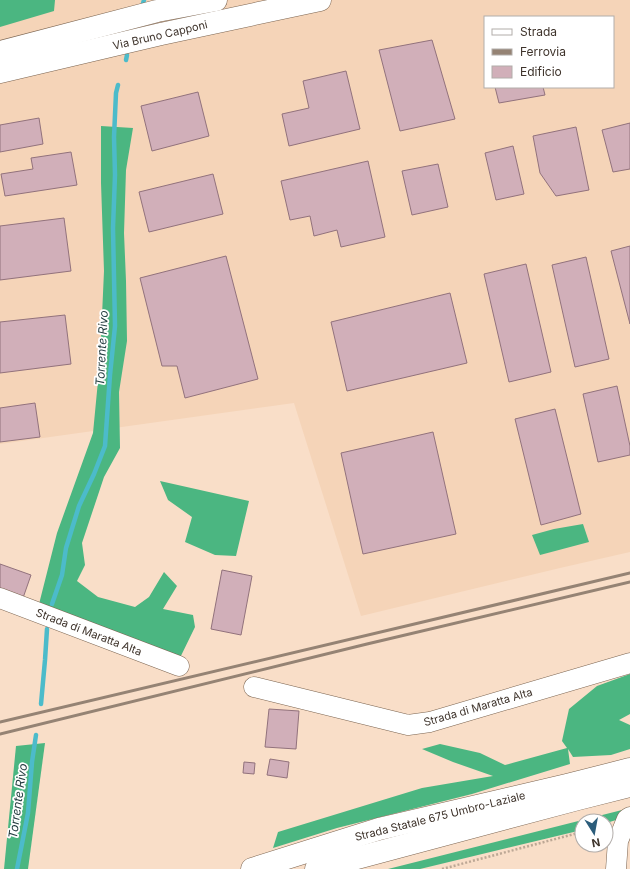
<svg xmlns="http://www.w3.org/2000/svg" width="630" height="869" font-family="Inter,sans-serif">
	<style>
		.built { fill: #f5d4b8; fill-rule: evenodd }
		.forest { fill: #4bb681 }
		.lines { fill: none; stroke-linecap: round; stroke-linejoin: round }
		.stream { stroke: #4cbbca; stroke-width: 4.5 }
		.building { fill: #d1afb9; stroke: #92727c }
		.minor-casing { stroke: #7b6450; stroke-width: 21 }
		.major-casing { stroke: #7b6450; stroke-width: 23 }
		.highway-casing { stroke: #7b6450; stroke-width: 23 }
		.path { stroke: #bca795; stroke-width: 2.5; stroke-dasharray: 2 2; stroke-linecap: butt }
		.minor { stroke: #fff; stroke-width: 20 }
		.major { stroke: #fff; stroke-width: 22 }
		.highway { stroke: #fff; stroke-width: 22 }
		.rail { stroke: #958374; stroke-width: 3 }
		.labels { text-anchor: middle; stroke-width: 3.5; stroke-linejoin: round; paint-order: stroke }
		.street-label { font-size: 11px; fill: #3e332b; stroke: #fff }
		.water-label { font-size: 12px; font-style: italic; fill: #253e41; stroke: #fff }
	</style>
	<rect width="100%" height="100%" fill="#f9dec8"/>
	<!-- built -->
	<path class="built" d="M0 0H630V552L560 568 361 616 294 403 0 444ZM485 17H613V87H485Z"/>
	<!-- forest -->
	<g class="forest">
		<path d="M0 0H55L54 11 0 27Z"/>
		<path d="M101 126 133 128 126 170 124 233 126 281 127 341 119 392 120 448 104 477 82 543 85 565 77 581 98 597 135 607 149 597 164 572 177 586 163 609 193 615 195 627 177 664 37 612 57 533 93 433 100 360 104 271 101 183Z"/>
		<path d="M160 481 249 501 236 556 215 555 185 542 192 517 168 500Z"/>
		<path d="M583 524 589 542 540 555 532 535 554 529Z"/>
		<path d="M630 674V714L619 720 630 725V749L611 755 573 757 568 749 570 764 472 794 337 828 273 848 278 832 422 788 493 776 453 762 422 749 440 744 480 753 505 765 567 748 562 741 569 709 597 686Z"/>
		<path d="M45 743 28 869H4L16 746Z"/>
		<path d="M630 808V816L606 823V821H582V830L420 869H388Z"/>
	</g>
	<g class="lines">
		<!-- stream -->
		<g class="stream">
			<path d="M142 7 144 0"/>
			<path d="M126 60 127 55"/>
			<path d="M52 604 62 575 66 548 79 506 94 474 105 446 110 375 115 326 113 228 115 175 114 137 116 93 118 85"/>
			<path d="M41 704 45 660 47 629"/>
			<path d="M17 869 28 813 32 762 36 735"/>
		</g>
	</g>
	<!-- building -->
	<g class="building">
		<path d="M432 40 455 119 400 131 379 50Z"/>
		<path d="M346 71 360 129 289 146 282 114 309 108 303 81Z"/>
		<path d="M495 87H543L545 95 499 103Z"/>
		<path d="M198 92 209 136 152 151 141 106Z"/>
		<path d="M39 118 43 144 0 152V125Z"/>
		<path d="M630 123V169L613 172 602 130Z"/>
		<path d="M576 127 589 190 556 196 540 173 533 136Z"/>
		<path d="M513 146 524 194 496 200 485 153Z"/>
		<path d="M71 152 77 185 5 196 1 174 33 169 31 158Z"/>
		<path d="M368 161 385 237 341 247 337 230 314 236 310 216 290 220 281 181Z"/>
		<path d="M438 164 448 207 412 215 402 171Z"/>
		<path d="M213 174 223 214 149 232 139 192Z"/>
		<path d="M64 218 71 271 0 280V226Z"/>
		<path d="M630 246V324L611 251Z"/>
		<path d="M226 256 258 379 185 398 177 366H162L140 278Z"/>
		<path d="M586 257 609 359 575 367 552 265Z"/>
		<path d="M526 264 551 372 509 382 484 274Z"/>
		<path d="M450 293 467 363 347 391 331 322Z"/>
		<path d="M65 315 71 364 0 373V322Z"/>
		<path d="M617 386 630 446V455L598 462 583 394Z"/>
		<path d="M35 403 40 437 0 442V408Z"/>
		<path d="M555 409 581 514 541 525 515 419Z"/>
		<path d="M433 432 456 534 363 554 341 453Z"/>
		<path d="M0 564 31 575 23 598 0 590Z"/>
		<path d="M222 570 252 576 241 635 211 629Z"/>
		<path d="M269 709 299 711 296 749 265 747Z"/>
		<path d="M270 759 289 762 287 778 267 775Z"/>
		<path d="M244 762 255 763 254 774 243 773Z"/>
	</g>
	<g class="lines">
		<defs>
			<g id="minor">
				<path d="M0 598 179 666"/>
				<path d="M254 687 408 725 430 722 630 663"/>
				<path d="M616 869 618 841 627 819 630 817"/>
			</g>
			<g id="major">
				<path d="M0 52 157 11 216 0"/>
				<path d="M0 72 161 34 320 0"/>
			</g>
			<g id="highway">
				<path d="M252 869 379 829 567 785 630 769"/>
				<path d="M316 869 578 799 630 786"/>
			</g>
		</defs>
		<!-- minor casing -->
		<use href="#minor" class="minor-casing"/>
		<!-- major casing -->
		<use href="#major" class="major-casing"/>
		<!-- highway casing -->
		<use href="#highway" class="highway-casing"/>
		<!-- path -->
		<path class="path" d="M442 869 582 832"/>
		<!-- minor -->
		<use href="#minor" class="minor"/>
		<!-- major -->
		<use href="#major" class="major"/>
		<!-- highway -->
		<use href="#highway" class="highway"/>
		<!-- rail -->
		<g class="rail">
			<path d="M0 722 630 573"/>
			<path d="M0 734 367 644 630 582"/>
		</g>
	</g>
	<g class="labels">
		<!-- street labels -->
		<g class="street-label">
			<text transform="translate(160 35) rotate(-13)" y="4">Via Bruno Capponi</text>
			<text transform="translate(89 632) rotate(21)" y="4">Strada di Maratta Alta</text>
			<text transform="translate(478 707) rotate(-16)" y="4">Strada di Maratta Alta</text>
			<text transform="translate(440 816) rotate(-14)" y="4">Strada Statale 675 Umbro-Laziale</text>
		</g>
		<!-- water labels -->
		<g class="water-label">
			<text transform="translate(102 348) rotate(-87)" y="4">Torrente Rivo</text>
			<text transform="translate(18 801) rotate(-82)" y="4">Torrente Rivo</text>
		</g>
	</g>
	<!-- legend -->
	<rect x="484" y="16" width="130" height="72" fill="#ffffff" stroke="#b2adaa"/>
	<rect x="492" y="29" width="20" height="6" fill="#ffffff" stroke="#b2adaa"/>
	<text x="520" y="36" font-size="12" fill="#3e332b">Strada</text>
	<rect x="492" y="49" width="20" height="6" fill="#958374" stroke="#b2adaa"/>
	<text x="520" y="56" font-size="12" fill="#3e332b">Ferrovia</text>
	<rect x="492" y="66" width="20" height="12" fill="#d1afb9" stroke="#b2adaa"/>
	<text x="520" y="76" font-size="12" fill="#3e332b">Edificio</text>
	<!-- north arrow -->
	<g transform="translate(594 833) rotate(169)"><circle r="19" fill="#ffffff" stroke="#b2adaa"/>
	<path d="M0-3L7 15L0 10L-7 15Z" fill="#2c5d7b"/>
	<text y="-6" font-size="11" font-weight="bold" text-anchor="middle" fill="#3e332b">N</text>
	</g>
</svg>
